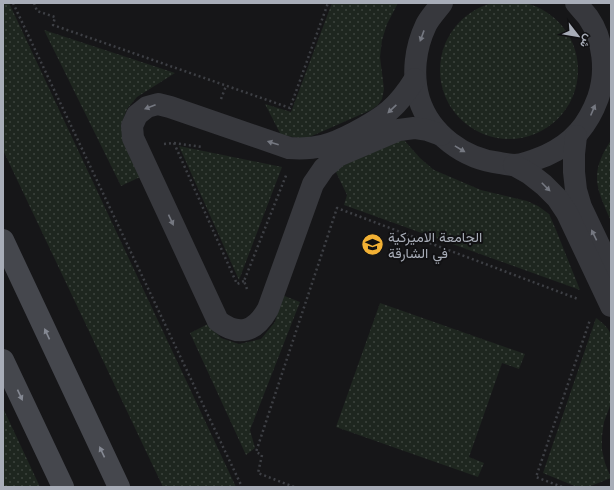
<svg xmlns="http://www.w3.org/2000/svg" width="614" height="490" font-family="Jost,Vazirmatn,sans-serif">
	<style>
		.grass { fill: url(#grass-dots) }
		.lines { fill: none; stroke-linecap: round; stroke-linejoin: round }
		.path { stroke: #3d3f44; stroke-width: 2.5; stroke-dasharray: 2 3; stroke-linecap: butt }
		.street { stroke: #37383d; stroke-width: 22 }
		.secondary { stroke: #45474d; stroke-width: 22 }
		.oneway { fill: #757881 }
		.oneway2 { fill: #858993 }
		.labels { text-anchor: middle; stroke-width: 4; stroke-linejoin: round; paint-order: stroke }
		.poi-label { font-size: 14px; fill: #a8adb8; stroke: #111113; text-anchor: start }
	</style>
	<defs>
		<pattern id="grass-dots" width="8" height="8" patternUnits="userSpaceOnUse"><rect width="8" height="8" fill="#1e261f"/><path d="M2 2h.1M6 6h.1" fill="none" stroke="#3c433d" stroke-width="1.8" stroke-linecap="round"/></pattern>
	</defs>
	<rect width="100%" height="100%" fill="#161618"/>
	<!-- grass -->
	<g class="grass">
		<circle cx="509" cy="70" r="69"/>
		<path d="M3 3H9L236 487H163L3 150Z"/>
		<path d="M332 3H398L387 24 382 40 380 57 384 89 382 99 378 105 371 110 305 139 281 135 265 104 291 112Z"/>
		<path d="M44 30 175 73 137 97 127 109 121 125 126 148 140 177 121 186Z"/>
		<path d="M404 140 420 158 434 170 481 190 527 201 538 206 549 214 556 230 580 290 344 205 347 195 335 170C357 158 379 145 404 140Z"/>
		<path d="M611 140V221C596 187 589 174 611 140Z"/>
		<path d="M179 146 282 167 239 280Z"/>
		<path d="M282 295 300 302 250 430 255 448 246 455 190 333 208 324 221 338 239 344 261 339 275 322Z"/>
		<path d="M380 303 525 354 519 369 502 363 469 457 484 463 478 477 336 427Z"/>
		<path d="M596 318C603 323 608 327 611 335V403L604 422 602 436V450L605 463 611 478 588 487H577L543 473Z"/>
		<path d="M3 408 40 487H3Z"/>
	</g>
	<g class="lines">
		<!-- path -->
		<g class="path">
			<path d="M13 3 242 487"/>
			<path d="M34 3 37 11 55 17 53 25 290 108 328 3"/>
			<path d="M221 99 226 86"/>
			<path d="M174 143 237 284 244 281"/>
			<path d="M164 144 174 143 202 147"/>
			<path d="M247 289 244 281 287 173"/>
			<path d="M294 487 258 473 262 455 256 452 337 208 578 299"/>
			<path d="M562 487 536 477 590 320"/>
		</g>
		<!-- street -->
		<g class="street">
			<path d="M442 3C437 10 430 17 426 25 415 48 412 75 419 99 430 134 464 159 500 163 505 164 510 165 515 165 526 164 537 159 547 155 573 143 588 125 598 98 607 72 604 40 588 17 584 12 580 8 576 3"/>
			<path d="M415 79C397 108 384 117 354 133 331 145 316 150 289 148L170 107 158 104 147 107 137 115 132 126 133 138 218 321C239 337 255 332 268 309L313 184 324 168 338 156 399 130 414 128 427 130 441 135"/>
			<path d="M576 136 574 154V172L576 190 581 207 611 270"/>
			<path d="M514 165 530 174 544 185 557 198 567 213 611 306"/>
		</g>
		<!-- secondary -->
		<g class="secondary">
			<path d="M3 240 119 487"/>
			<path d="M3 360 63 487"/>
		</g>
	</g>
	<!-- one-way arrows -->
	<defs><path id="oneway-solid" d="M-6-.8H1V-3.2L6.5 0L1 3.2V.8H-6Z"/></defs>
	<g class="oneway">
		<use href="#oneway-solid" transform="translate(422 36) rotate(110)"/>
		<use href="#oneway-solid" transform="translate(150 107) rotate(159)"/>
		<use href="#oneway-solid" transform="translate(392 109) rotate(137)"/>
		<use href="#oneway-solid" transform="translate(593 110) rotate(-67)"/>
		<use href="#oneway-solid" transform="translate(273 143) rotate(-162)"/>
		<use href="#oneway-solid" transform="translate(460 149) rotate(31)"/>
		<use href="#oneway-solid" transform="translate(546 187) rotate(45)"/>
		<use href="#oneway-solid" transform="translate(171 220) rotate(65)"/>
		<use href="#oneway-solid" transform="translate(594 235) rotate(-116)"/>
	</g>
	<g class="oneway2">
		<use href="#oneway-solid" transform="translate(47 334) rotate(-115)"/>
		<use href="#oneway-solid" transform="translate(20 395) rotate(65)"/>
		<use href="#oneway-solid" transform="translate(102 452) rotate(-115)"/>
	</g>
	<!-- icons -->
	<defs>
		<symbol id="university-disc" viewBox="-11 -11 22 22"><circle r="9.5" fill="#f2b134" stroke="#111113"/><path d="M0-5L7-2L0 1L-7-2ZM-4 1L0 2.5L4 1V4Q0 6-4 4Z" fill="#111"/></symbol>
	</defs>
	<g fill-rule="evenodd">
		<use href="#university-disc" x="360" y="232" width="25" height="25"/>
	</g>
	<g class="labels">
		<!-- poi labels -->
		<g class="poi-label">
			<text x="388" y="242">الجامعة الاميركية<tspan x="388" dy="16">في الشارقة</tspan></text>
		</g>
	</g>
	<!-- border -->
	<rect width="614" height="490" fill="none" stroke="#a8adb8" stroke-width="8"/>
	<!-- north arrow -->
	<g transform="translate(578 36) rotate(121)" stroke="#111113" stroke-width="3" paint-order="stroke">
	<path d="M0-3L7 15L0 10L-7 15Z" fill="#a8adb8"/>
	<text y="-6" font-size="11" font-weight="bold" text-anchor="middle" fill="#a8adb8">ش</text>
	</g>
</svg>
